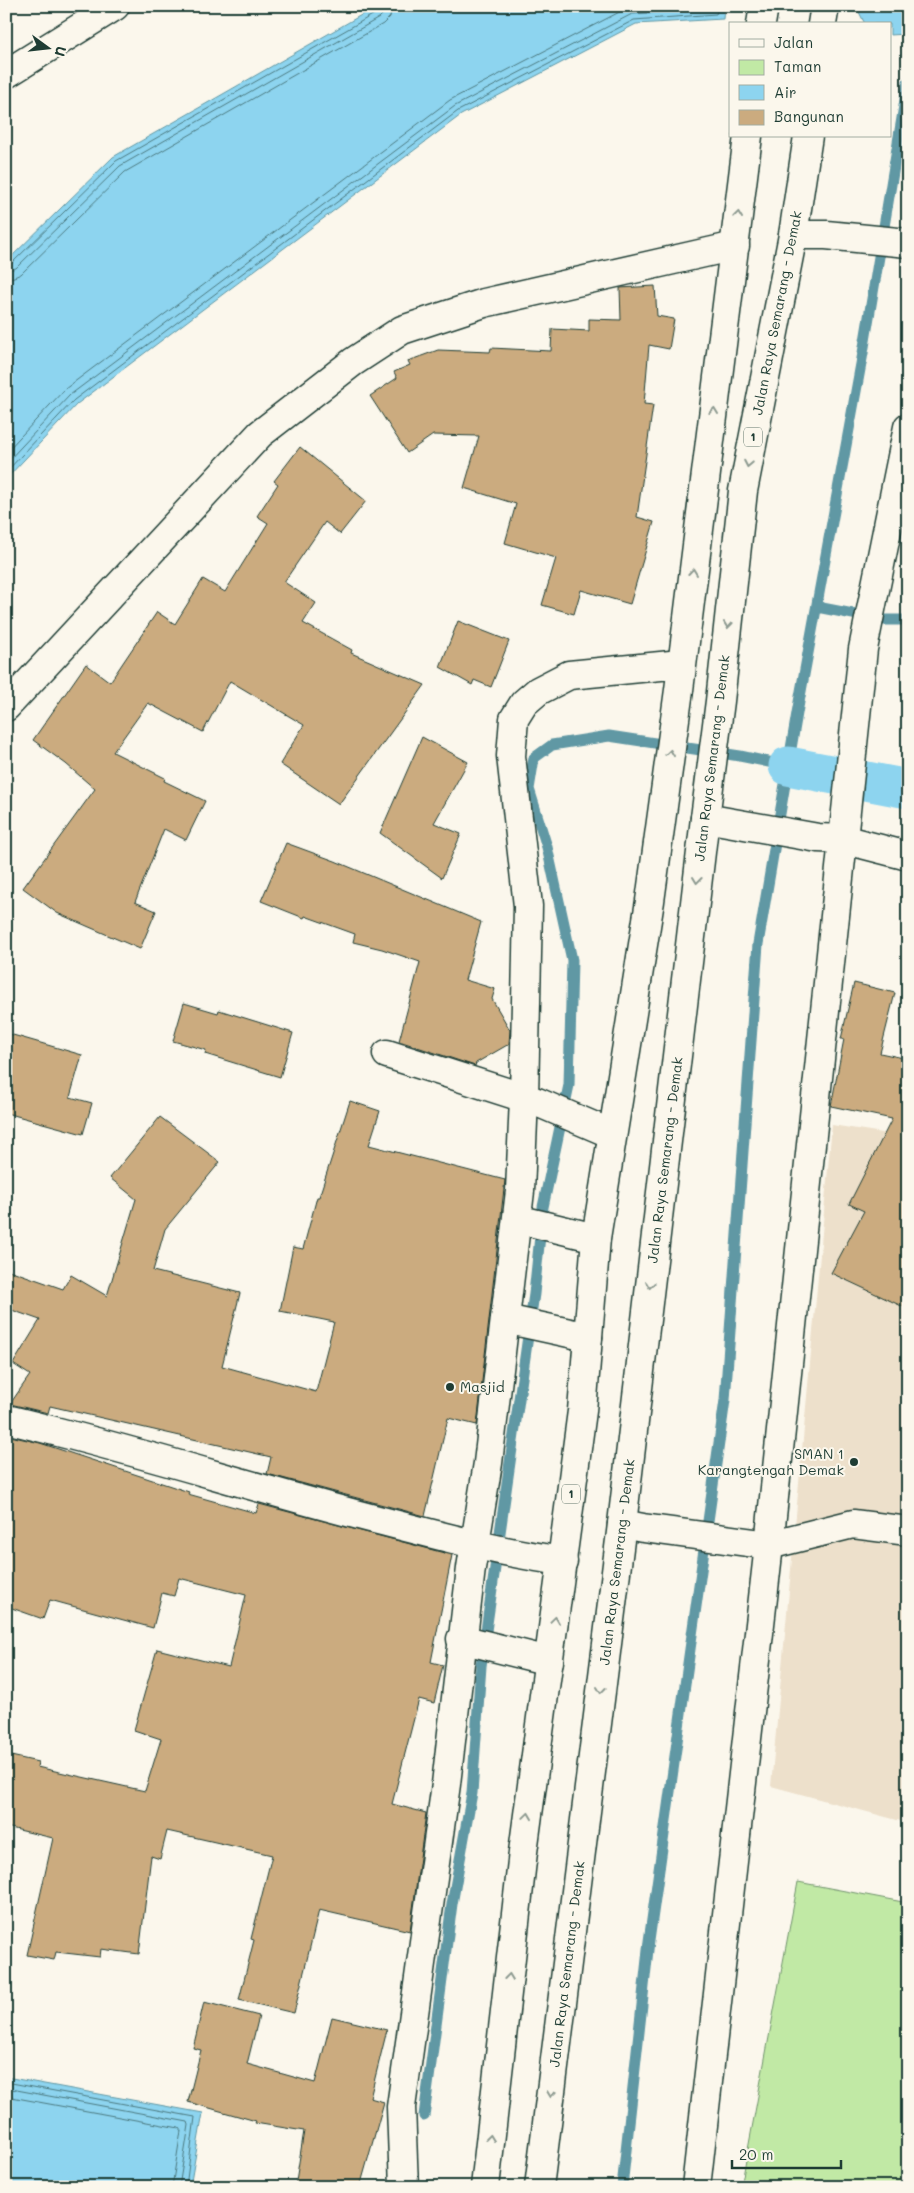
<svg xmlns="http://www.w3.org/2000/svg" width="914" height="2193" font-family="Mali,sans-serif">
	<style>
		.built { fill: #ede0cb }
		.green { fill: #c1e9a5; stroke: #70936c }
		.water { fill: #8dd4ef; stroke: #6198a4 }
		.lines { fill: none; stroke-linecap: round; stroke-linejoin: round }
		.shore { stroke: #4b797f; stroke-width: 1 }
		.stream { stroke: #6198a4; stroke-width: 11 }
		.canal { stroke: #8dd4ef; stroke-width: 39 }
		.building { fill: #cbab7f; stroke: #1f3d34 }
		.street-casing { stroke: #1f3d34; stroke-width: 31 }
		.secondary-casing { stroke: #1f3d34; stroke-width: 31 }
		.highway-casing { stroke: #1f3d34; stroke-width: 31 }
		.street { stroke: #fbf7ec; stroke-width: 28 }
		.secondary { stroke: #fbf7ec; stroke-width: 28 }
		.highway { stroke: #fbf7ec; stroke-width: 28 }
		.oneway { stroke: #8d9a90 }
		.poi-dot { fill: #1f3d34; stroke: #fbf7ec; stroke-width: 2 }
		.labels { text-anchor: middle; stroke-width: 4; stroke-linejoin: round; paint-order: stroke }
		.shield { fill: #fbf7ec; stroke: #61756b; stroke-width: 1 }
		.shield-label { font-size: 12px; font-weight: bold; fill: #1f3d34 }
		.street-label { font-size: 14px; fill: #1f3d34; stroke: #fbf7ec }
		.poi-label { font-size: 14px; fill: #1f3d34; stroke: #fbf7ec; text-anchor: start }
	</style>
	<rect width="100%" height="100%" fill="#fbf7ec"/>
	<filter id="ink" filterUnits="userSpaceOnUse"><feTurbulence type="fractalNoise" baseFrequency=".02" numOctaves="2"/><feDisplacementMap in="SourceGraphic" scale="10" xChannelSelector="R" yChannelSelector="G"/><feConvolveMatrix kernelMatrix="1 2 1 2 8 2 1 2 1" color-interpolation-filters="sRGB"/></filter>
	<g filter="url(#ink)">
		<!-- built -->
		<path class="built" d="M832 1125 908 1137V1823L771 1786Z"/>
		<!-- green -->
		<path class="green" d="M798 1882 908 1903V2187H741Z"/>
		<!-- water -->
		<g class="water">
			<path d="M377 6H724L723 19 636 24 461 115 77 404 6 479V262L113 157Z"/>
			<path d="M856 6H908V34L890 35V24H865Z"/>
			<path d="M6 2077 203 2113 190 2187H6Z"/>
		</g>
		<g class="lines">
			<!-- shore -->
			<g class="shore">
				<path d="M6 265 12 263 116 161 376 13 379 6"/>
				<path d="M6 271 16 268 120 166 379 18 383 14 385 6"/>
				<path d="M6 279 14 277 21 274 125 172 383 24 390 17 392 6"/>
				<path d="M6 452 65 389 450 100 631 6"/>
				<path d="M6 463 70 395 455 106 632 14 710 9 713 6"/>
				<path d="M6 472 74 400 458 111 634 20 716 14 719 6"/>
				<path d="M6 2082 195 2117 186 2187"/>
				<path d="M6 2088 188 2122 189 2125 179 2187"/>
				<path d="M6 2096 179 2128 181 2131 172 2187"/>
			</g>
			<!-- stream -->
			<g class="stream">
				<path d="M817 607 884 620H908"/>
				<path d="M424 2116 452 1904 472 1793 481 1666 534 1294 543 1207 569 1085 572 960 547 847 529 789 534 758 552 745 609 736 740 756 788 766"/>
				<path d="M622 2187 649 1941 725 1400 758 944 797 713 863 353 908 82"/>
			</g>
			<!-- canal -->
			<path class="canal" d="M788 766 908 789"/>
		</g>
		<!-- building -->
		<g class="building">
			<path d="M655 286 657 316 674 319 669 349 649 345 644 404 653 405 637 517 654 522 630 604 581 590 574 614 542 605 556 558 505 543 516 504 464 488 479 436 433 435 407 453 370 396 397 378 394 372 410 365 408 361 438 350 490 352 491 348 551 351 552 329 589 331V319L621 320 620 288Z"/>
			<path d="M300 447 366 501 340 534 325 522 284 582 316 603 303 623 352 650 351 653 425 685 339 804 280 764 304 725 230 681 203 732 148 703 113 752 165 778 164 781 205 801 186 840 164 829 135 902 156 911 140 949 57 913 23 888 95 789 66 764 33 740 86 664 110 682 157 612 175 624 203 579 225 592 268 523 257 516 278 484 274 481Z"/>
			<path d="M458 621 509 641 491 687 474 680 472 685 440 667Z"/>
			<path d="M422 737 468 762 434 823 461 834 442 878 380 833Z"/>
			<path d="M286 843 335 861 481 922 465 980 495 989 492 999 510 1030 509 1044 476 1063 475 1066 399 1041 420 962 382 949 353 942 355 934 305 916 304 918 261 901Z"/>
			<path d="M854 983 895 993 880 1053 908 1059V1309L831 1273 864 1211 849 1204 892 1119 831 1106 844 1039H841Z"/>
			<path d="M184 1003 218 1013 219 1010 293 1033 280 1077 205 1054 206 1050 173 1041Z"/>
			<path d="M6 1033 82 1055 70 1097 92 1103 83 1134 6 1113Z"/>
			<path d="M350 1101 380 1111 369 1145 505 1180 477 1425 448 1418 425 1516 267 1474 271 1457 50 1406 48 1413 10 1404 30 1375 13 1364 40 1320 6 1308V1269L63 1289 71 1275 107 1296 136 1199 110 1178 160 1117 220 1162 165 1229 153 1271 240 1293 222 1366 316 1392 334 1322 280 1311 293 1247 303 1249 317 1197H319Z"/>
			<path d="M6 1435 40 1443 189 1492 188 1494 256 1513 259 1504 452 1555 431 1662 443 1665 434 1703 419 1699 392 1804 426 1813 410 1931 319 1910 294 2013 239 2000 254 1940 251 1939 272 1855 167 1831 160 1859 151 1856 139 1954 101 1949 100 1957 56 1952 54 1960 27 1955 53 1838 6 1827V1774L11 1756 38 1762 37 1767 145 1791 161 1739 134 1730 157 1649 229 1667 246 1595 179 1578 174 1596 162 1593 153 1628 50 1600 43 1619 6 1606Z"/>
			<path d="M204 2002 259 2016 247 2064 315 2083 332 2017 387 2030 370 2098 384 2102 360 2187H295L304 2131 255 2123 256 2121 188 2102 201 2050 193 2048Z"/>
		</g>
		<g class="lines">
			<defs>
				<g id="street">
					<path d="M6 74 115 6"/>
					<path d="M793 235H826L908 243"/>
					<path d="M705 818 818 838 842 839 908 856"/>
					<path d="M387 1054 537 1102 612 1134"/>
					<path d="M517 1219 596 1238"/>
					<path d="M505 1319 588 1337"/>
					<path d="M6 1419C134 1449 259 1490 386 1522 445 1537 502 1553 563 1561"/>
					<path d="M622 1524 643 1528 769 1545 853 1524 908 1531"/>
					<path d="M461 1639 549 1661"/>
					<path d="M404 2187 401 2107 446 1784 471 1568 488 1463 520 1191 524 1098 528 906 511 756 514 719 524 703 538 691 569 675 681 664"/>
				</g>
				<g id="secondary">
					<path d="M6 707 260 434 353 362 402 330 484 303 735 246"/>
					<path d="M696 2187 769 1545 863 649 908 427"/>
				</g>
				<g id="highway">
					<path d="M761 24 764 6"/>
					<path d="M822 24 825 6"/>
					<path d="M485 2187 523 1852 582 1411 596 1238 650 901 679 690 748 136"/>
					<path d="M539 2187 622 1524 705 818 720 701 743 491 793 235 808 136"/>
				</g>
			</defs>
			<!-- street casing -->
			<use href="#street" class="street-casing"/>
			<!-- secondary casing -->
			<use href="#secondary" class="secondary-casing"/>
			<!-- highway casing -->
			<use href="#highway" class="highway-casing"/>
			<!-- street -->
			<use href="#street" class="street"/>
			<!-- secondary -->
			<use href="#secondary" class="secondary"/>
			<!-- highway -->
			<use href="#highway" class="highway"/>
		</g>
		<!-- one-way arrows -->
		<defs><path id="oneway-chevron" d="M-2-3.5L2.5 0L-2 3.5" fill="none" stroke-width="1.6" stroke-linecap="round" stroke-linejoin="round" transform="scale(1.25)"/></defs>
		<g class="oneway">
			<use href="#oneway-chevron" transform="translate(738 215) rotate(-83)"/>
			<use href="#oneway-chevron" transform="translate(714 411) rotate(-83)"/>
			<use href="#oneway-chevron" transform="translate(748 464) rotate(101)"/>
			<use href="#oneway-chevron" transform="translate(693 572) rotate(-83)"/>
			<use href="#oneway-chevron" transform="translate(728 625) rotate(96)"/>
			<use href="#oneway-chevron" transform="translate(670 753) rotate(-82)"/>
			<use href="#oneway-chevron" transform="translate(697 880) rotate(97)"/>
			<use href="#oneway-chevron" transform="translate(650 1285) rotate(97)"/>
			<use href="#oneway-chevron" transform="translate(555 1620) rotate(-82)"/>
			<use href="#oneway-chevron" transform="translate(601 1690) rotate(97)"/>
			<use href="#oneway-chevron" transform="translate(528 1816) rotate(-82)"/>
			<use href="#oneway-chevron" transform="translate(509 1977) rotate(-83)"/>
			<use href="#oneway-chevron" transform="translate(551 2094) rotate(97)"/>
			<use href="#oneway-chevron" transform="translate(490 2138) rotate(-83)"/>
		</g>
	</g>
	<!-- markers -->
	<g class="poi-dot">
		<circle cx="450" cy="1387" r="5"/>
		<circle cx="854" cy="1462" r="5"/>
	</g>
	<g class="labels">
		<!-- shield labels -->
		<g class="shield">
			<rect x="744" y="427.5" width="18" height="19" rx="4"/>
			<rect x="562" y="1484.5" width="18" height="19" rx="4"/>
		</g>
		<g class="shield-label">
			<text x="753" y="441">1</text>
			<text x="571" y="1498">1</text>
		</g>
		<!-- street labels -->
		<g class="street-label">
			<text transform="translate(777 313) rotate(-79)" y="5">Jalan Raya Semarang - Demak</text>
			<text transform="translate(712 758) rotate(-83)" y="5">Jalan Raya Semarang - Demak</text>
			<text transform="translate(665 1160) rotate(-83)" y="5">Jalan Raya Semarang - Demak</text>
			<text transform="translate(617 1562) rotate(-83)" y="5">Jalan Raya Semarang - Demak</text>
			<text transform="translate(567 1964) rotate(-83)" y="5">Jalan Raya Semarang - Demak</text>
		</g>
		<!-- poi labels -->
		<g class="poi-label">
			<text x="460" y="1392">Masjid</text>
			<text x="844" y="1459" text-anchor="end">SMAN 1<tspan x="844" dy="16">Karangtengah Demak</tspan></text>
		</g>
	</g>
	<!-- margin -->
	<rect width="914" height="2193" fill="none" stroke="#fbf7ec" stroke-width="25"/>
	<rect x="12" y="12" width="889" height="2168" fill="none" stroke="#1f3d34" stroke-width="2" filter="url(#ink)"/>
	<!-- legend -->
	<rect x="729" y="22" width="162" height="115" fill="#fbf7ec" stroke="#a3ada2"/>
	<rect x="739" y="39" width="25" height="8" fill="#fbf7ec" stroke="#a3ada2"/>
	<text x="774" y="48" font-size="15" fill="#1f3d34">Jalan</text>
	<rect x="739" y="60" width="25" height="15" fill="#c1e9a5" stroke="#a3ada2"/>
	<text x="774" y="72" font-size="15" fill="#1f3d34">Taman</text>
	<rect x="739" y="85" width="25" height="15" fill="#8dd4ef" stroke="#a3ada2"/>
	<text x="774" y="98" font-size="15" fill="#1f3d34">Air</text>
	<rect x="739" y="110" width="25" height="15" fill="#cbab7f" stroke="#a3ada2"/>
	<text x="774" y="122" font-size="15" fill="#1f3d34">Bangunan</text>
	<!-- north arrow -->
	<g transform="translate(48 48) rotate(105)" stroke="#fbf7ec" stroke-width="4" paint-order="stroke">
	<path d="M0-4L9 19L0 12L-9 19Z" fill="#1f3d34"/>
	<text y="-8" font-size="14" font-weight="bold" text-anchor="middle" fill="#1f3d34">U</text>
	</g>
	<!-- scale -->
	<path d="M732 2160v8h109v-8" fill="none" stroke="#1f3d34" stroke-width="2.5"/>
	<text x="739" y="2160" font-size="15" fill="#1f3d34" stroke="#fbf7ec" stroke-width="4" paint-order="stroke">20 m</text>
</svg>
